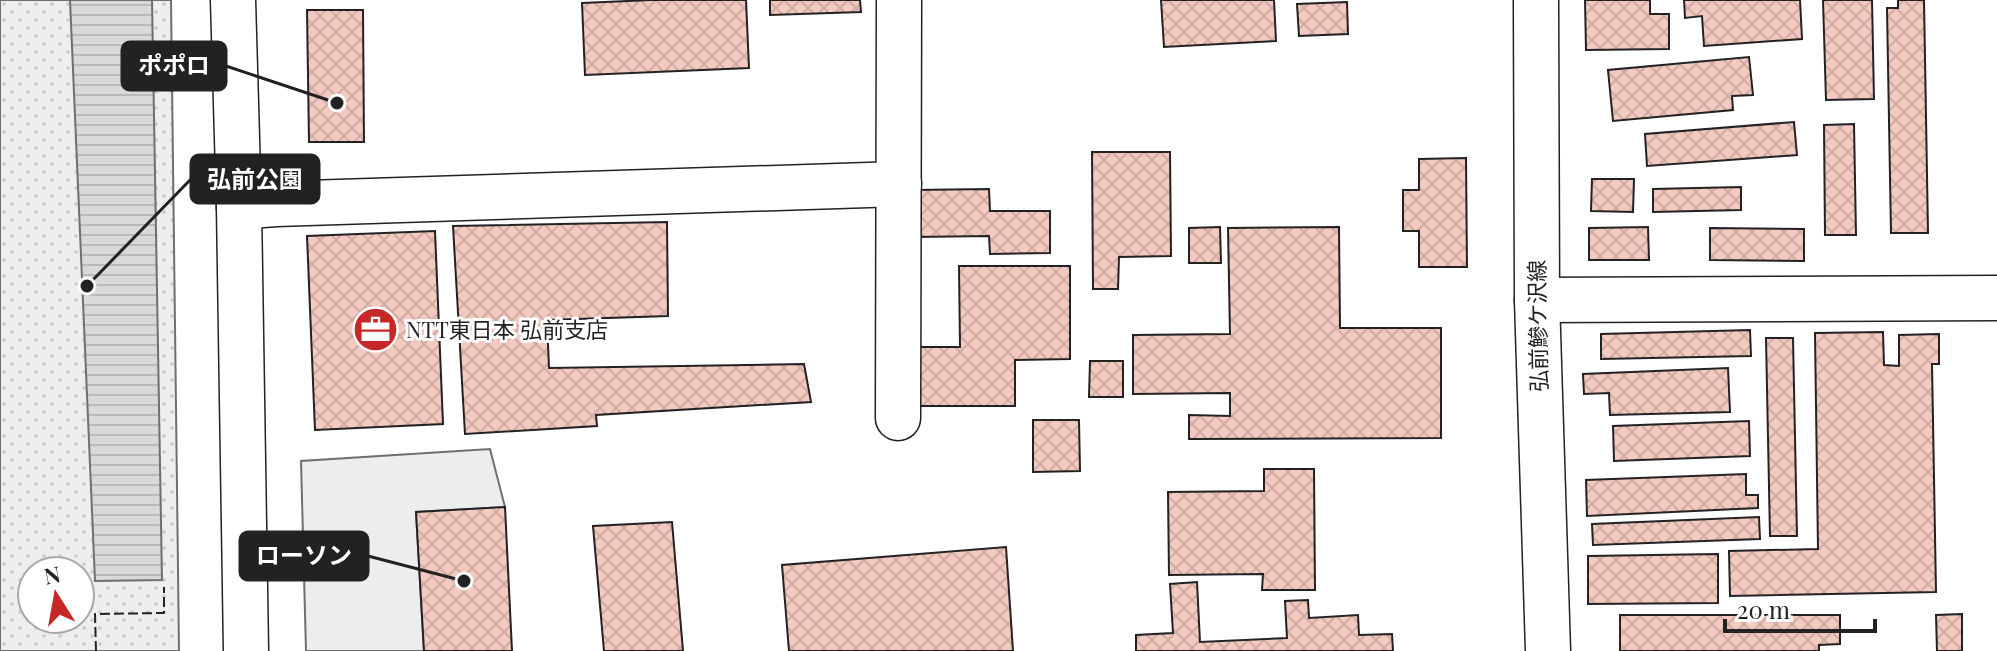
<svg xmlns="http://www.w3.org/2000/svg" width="1997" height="651" font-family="'Playfair Display','Noto Sans JP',serif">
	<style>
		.park { fill: url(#park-dots); stroke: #6f6f6f; stroke-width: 2; fill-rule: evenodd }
		.parking { fill: #ededed; stroke: #6f6f6f; stroke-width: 2 }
		.water { fill: url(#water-rules); stroke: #6f6f6f; stroke-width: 2 }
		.building { fill: url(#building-cross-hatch); stroke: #222; stroke-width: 2 }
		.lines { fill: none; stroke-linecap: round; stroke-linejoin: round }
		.minor-casing { stroke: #222; stroke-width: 47 }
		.major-casing { stroke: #222; stroke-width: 47 }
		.minor { stroke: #fff; stroke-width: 44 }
		.major { stroke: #fff; stroke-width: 44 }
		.fence { stroke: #222; stroke-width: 2; stroke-dasharray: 10 4; stroke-linecap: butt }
		.labels { text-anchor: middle; stroke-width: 6; stroke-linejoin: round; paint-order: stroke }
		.street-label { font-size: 22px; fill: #222; stroke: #fff }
		.poi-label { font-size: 22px; fill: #222; stroke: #fff; text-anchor: start }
		.leader { fill: none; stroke: #222; stroke-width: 3 }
		.callout-dot { fill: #222; stroke: #fff; stroke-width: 3 }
		.callout { fill: #222; stroke: #222; stroke-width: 3 }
		.callout-label { font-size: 24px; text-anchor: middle; font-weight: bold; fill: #fff }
	</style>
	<defs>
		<pattern id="park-dots" width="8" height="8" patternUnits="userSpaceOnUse" patternTransform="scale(2)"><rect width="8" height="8" fill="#eee"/><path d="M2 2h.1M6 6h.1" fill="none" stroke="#ccc" stroke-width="1.8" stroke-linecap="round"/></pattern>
		<pattern id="water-rules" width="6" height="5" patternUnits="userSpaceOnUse" patternTransform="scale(2)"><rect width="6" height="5" fill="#d9d9d9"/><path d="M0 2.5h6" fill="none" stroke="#bababa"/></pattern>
		<pattern id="building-cross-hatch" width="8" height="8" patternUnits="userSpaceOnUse" patternTransform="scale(2)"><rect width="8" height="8" fill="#f3c9c0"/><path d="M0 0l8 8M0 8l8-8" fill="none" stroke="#d0aca5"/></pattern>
	</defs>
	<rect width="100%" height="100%" fill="#fff"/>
	<!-- park -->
	<path class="park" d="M0 0H171L179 651H0ZM32 571H80V619H32Z"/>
	<!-- parking -->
	<path class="parking" d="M490 449 505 507 416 512 424 651H306L301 461Z"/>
	<!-- water -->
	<path class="water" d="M70 0H152L162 580 95 581Z"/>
	<!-- building -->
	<g class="building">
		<path d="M651 0H746L749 68 585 75 582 3Z"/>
		<path d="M770 0H860L861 12 770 15Z"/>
		<path d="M1161 0H1274L1276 41 1164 47Z"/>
		<path d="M1585 0H1650V14H1669V49L1586 50Z"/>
		<path d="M1684 0H1800L1802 39 1704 46 1702 16 1685 18Z"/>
		<path d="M1823 0H1872L1874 99 1826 100Z"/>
		<path d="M1898 0H1924L1928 233H1891L1887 8H1898Z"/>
		<path d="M1347 2 1348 34 1299 36 1297 4Z"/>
		<path d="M307 10H363L364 142H309Z"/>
		<path d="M1749 57 1753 95 1732 96 1733 110 1613 121 1608 70Z"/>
		<path d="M1794 122 1797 155 1647 166 1645 134Z"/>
		<path d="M1854 124 1856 235H1825L1824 125Z"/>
		<path d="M1092 152H1170L1171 256 1119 257 1118 289H1093Z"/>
		<path d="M1466 158 1467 267H1419V231H1403V190H1419V159Z"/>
		<path d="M1592 179H1634L1633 212 1591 211Z"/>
		<path d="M1741 187V210L1653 212V189Z"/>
		<path d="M989 189 990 211H1050V253L990 254 989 236 913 237V190Z"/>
		<path d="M667 222 668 316 547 320 549 368 804 364 811 402 596 415 597 426 465 434 453 226Z"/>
		<path d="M1220 227 1221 263H1189V228Z"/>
		<path d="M1339 227 1340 328H1441V438L1189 439V415L1230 416V393L1133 394V335L1230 334 1228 228Z"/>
		<path d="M1648 227 1649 260H1589V228Z"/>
		<path d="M1710 228 1804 229V261L1710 260Z"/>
		<path d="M435 231 443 424 315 430 307 236Z"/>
		<path d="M959 266H1070V359L1015 360V406H914V347H960Z"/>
		<path d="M1750 330 1751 356 1601 359V334Z"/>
		<path d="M1883 332 1884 365 1899 366V335L1939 334V364H1932L1936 592 1730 596 1729 551 1818 549 1815 333Z"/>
		<path d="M1766 338H1793L1797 536H1770Z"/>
		<path d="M1090 361H1123V397H1089Z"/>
		<path d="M1728 368 1730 412 1610 415 1609 393 1584 394 1583 374Z"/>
		<path d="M1033 420H1079L1080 471 1033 472Z"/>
		<path d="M1749 421 1750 456 1614 461 1613 426Z"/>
		<path d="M1264 469H1314L1315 590H1262L1263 574 1169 575 1168 492 1264 491Z"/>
		<path d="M1746 474V495H1758V508L1587 516 1586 480Z"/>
		<path d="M505 507 512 651H424L416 512Z"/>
		<path d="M1759 517 1760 539 1593 545 1592 524Z"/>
		<path d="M672 522 683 651H604L593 526Z"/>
		<path d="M1006 547 1013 651H789L782 565Z"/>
		<path d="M1718 554V603L1588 604V556Z"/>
		<path d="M1197 582 1200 642 1287 638 1285 601 1308 600 1309 618 1358 615 1359 635 1392 634 1393 651H1136V635L1173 633 1170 584Z"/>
		<path d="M1962 614V651H1937L1936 615Z"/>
		<path d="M1620 615H1840V644L1819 645V651H1620Z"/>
	</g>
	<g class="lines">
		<defs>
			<g id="minor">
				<path d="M233 0 239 207 246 651"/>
				<path d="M239 207 276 204 899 184"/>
				<path d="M1537 300 1997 298"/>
				<path d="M898 418 899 0"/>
			</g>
			<path id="major" d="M1536 0 1537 300 1548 651"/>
		</defs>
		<!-- minor casing -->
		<use href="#minor" class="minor-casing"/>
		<!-- major casing -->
		<use href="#major" class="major-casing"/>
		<!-- minor -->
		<use href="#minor" class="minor"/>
		<!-- major -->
		<use href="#major" class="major"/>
		<!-- fence -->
		<path class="fence" d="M96 651 95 614 164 613V587"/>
	</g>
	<!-- icons -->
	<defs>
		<symbol id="office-disc" viewBox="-11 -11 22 22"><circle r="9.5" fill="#c62828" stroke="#fff"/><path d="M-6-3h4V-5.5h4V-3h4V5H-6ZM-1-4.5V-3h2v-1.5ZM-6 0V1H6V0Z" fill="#fff"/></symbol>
	</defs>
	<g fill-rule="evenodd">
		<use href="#office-disc" x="350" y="304" width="51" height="51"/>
	</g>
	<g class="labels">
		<!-- street labels -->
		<g class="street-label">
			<text transform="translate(1538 326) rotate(-91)" y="8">弘前鰺ケ沢線</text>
		</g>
		<!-- poi labels -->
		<g class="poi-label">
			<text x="406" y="338">NTT東日本 弘前支店</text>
		</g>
	</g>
	<!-- callouts -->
	<path class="leader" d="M337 103L226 66M87 286L191 179M464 581L368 556"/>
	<g class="callout-dot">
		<circle cx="337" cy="103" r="8"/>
		<circle cx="87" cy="286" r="8"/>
		<circle cx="464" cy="581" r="8"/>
	</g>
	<g class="callout">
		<rect x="122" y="42" width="104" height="48" rx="8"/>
		<rect x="191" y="155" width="128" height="48" rx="8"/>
		<rect x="240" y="532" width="128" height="48" rx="8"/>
	</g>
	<g class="callout-label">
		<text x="174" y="74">ポポロ</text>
		<text x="255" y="188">弘前公園</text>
		<text x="304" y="564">ローソン</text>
	</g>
	<!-- north arrow -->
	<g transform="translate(56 595) rotate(349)"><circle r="38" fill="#ffffff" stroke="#a7a7a7" stroke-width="2"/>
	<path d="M0-6L14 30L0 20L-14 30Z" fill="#c62828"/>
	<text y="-12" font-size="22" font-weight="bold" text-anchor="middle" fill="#222222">N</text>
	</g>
	<!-- scale -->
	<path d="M1725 619v12h150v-12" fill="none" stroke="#222222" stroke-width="4"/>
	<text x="1737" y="619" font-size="24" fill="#222222" stroke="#ffffff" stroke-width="6" paint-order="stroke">20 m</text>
</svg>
